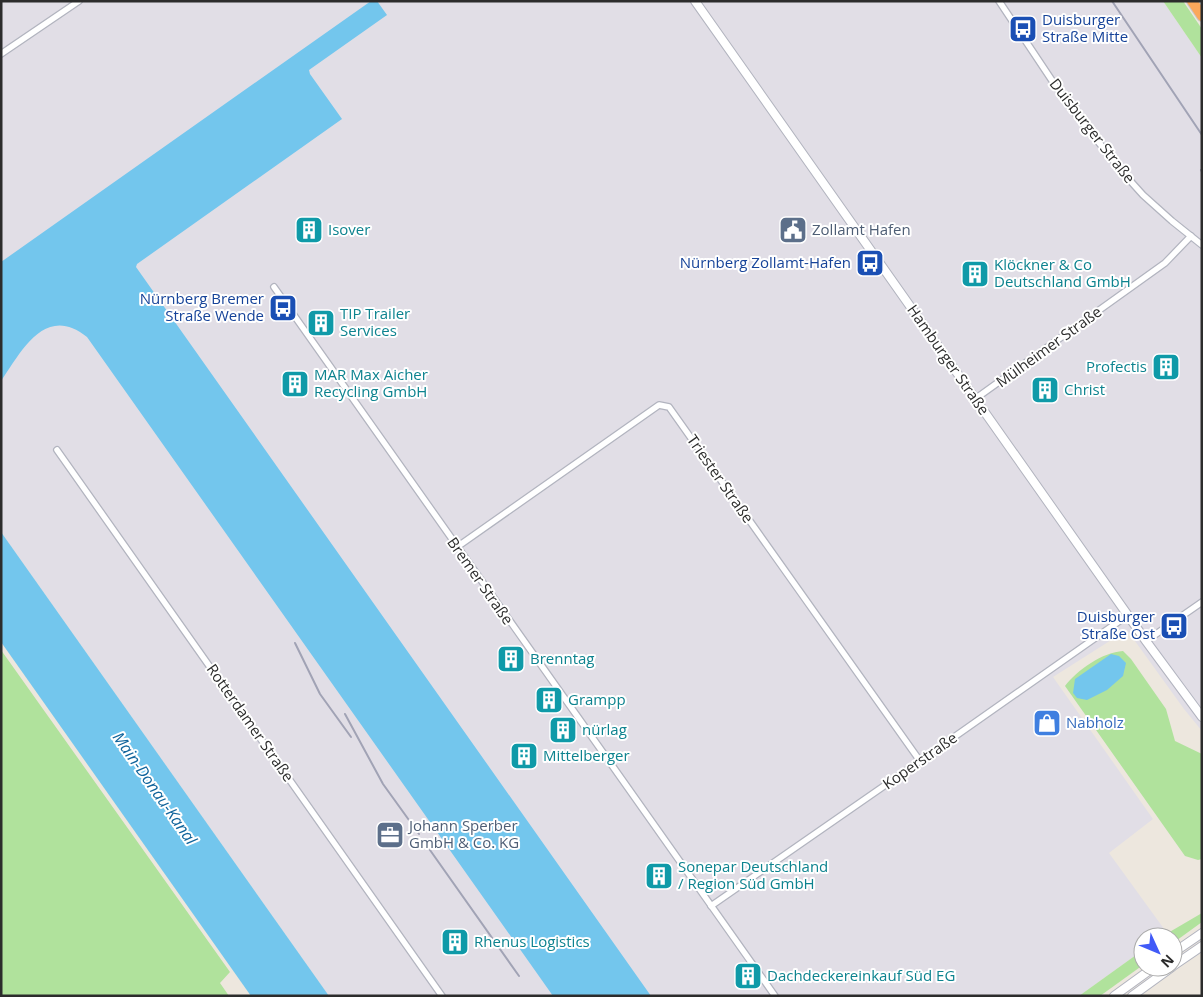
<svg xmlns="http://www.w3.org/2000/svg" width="1203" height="997" font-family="'Open Sans',sans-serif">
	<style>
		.industrial { fill: #e1dee6 }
		.green { fill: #b0e29c }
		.water { fill: #73c6ed }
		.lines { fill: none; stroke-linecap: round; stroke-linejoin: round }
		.street-casing { stroke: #b2b4bf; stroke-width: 8 }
		.secondary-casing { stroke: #b2b4bf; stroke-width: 10 }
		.highway-casing { stroke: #c8c8c8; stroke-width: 12 }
		.street { stroke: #fff; stroke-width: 5.5 }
		.secondary { stroke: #fff; stroke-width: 8 }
		.highway { stroke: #fba85b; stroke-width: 10 }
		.rail { stroke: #a1a3b5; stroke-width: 2 }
		.labels { text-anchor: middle; stroke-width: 4; stroke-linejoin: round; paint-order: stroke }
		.transit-label { font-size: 15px; fill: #164399; stroke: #fff; text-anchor: end }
		.street-label { font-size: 15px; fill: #2c2c2c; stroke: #fff }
		.culture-label { font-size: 15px; fill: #0d838f; stroke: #fff; text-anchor: start }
		.service-label { font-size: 15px; fill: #4e5e75; stroke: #fff; text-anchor: start }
		.shop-label { font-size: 15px; fill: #366cbe; stroke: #fff; text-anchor: start }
		.water-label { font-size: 16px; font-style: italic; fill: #10649b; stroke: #fff }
	</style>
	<rect width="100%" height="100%" fill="#ede7de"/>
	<!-- industrial -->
	<path class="industrial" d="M1 1H1163L1202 58V731L1184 709 1127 630 1053 677 1153 819 1109 853 1167 933 1161 937H1143V950L1079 996H329L1 532Z"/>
	<!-- green -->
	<g class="green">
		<path d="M1163 1H1183L1202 29V58Z"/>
		<path d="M1 650 230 972 220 983 229 996H1Z"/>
		<path d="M1123 651 1131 659 1166 709 1175 741 1202 754V859L1198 860 1185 856 1065 686C1077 670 1103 652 1123 651Z"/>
		<path d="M1202 913V922L1173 943V937H1161Z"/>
		<path d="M1143 950V965L1100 996H1079Z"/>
	</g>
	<!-- water -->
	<g class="water">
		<path d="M371 1H377L387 15 309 70 310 74 342 119 137 264 136 267 651 996H553L87 337C45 303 21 352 1 381V262Z"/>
		<path d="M1 532 329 996H251L1 642Z"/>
		<path d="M1111 654 1119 656 1126 663 1123 676 1107 690 1087 700 1077 698 1073 693 1075 679Z"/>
	</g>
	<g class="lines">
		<defs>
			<g id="street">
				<path d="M999 1 1067 103 1125 175 1143 195 1172 221 1202 245"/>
				<path d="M1 54 79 1"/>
				<path d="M274 287 775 996"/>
				<path d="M975 399 1165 263 1191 236"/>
				<path d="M57 450 442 996"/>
				<path d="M457 547 659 405 669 407 920 761"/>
				<path d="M1146 641 1202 602"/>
				<path d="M711 906 920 761 1128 615"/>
			</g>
			<g id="secondary">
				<path d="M695 1 1146 641 1202 717"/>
				<path d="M1173 953 1202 933"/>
				<path d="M1173 966 1202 946"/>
				<path d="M1114 996 1154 967"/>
				<path d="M1132 996 1172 967"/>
			</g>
			<path id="highway" d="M1192 1 1202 16"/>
		</defs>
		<!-- street casing -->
		<use href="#street" class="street-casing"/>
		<!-- secondary casing -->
		<use href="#secondary" class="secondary-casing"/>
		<!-- highway casing -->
		<use href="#highway" class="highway-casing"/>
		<!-- street -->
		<use href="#street" class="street"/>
		<!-- secondary -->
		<use href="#secondary" class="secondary"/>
		<!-- highway -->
		<use href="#highway" class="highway"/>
		<!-- rail -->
		<g class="rail">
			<path d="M1112 1 1202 135"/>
			<path d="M1201 170 1202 172"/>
			<path d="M295 643 320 694 351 737"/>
			<path d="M345 714 383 784 419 834"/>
			<path d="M425 843 519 976"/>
		</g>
	</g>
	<!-- icons -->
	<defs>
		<symbol id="bus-square" viewBox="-11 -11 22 22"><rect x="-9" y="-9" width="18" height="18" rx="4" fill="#1a4fb4" stroke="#fff"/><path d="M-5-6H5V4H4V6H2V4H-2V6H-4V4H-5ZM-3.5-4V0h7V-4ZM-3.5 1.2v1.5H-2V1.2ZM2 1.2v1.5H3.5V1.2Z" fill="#fff"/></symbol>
		<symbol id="building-square" viewBox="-11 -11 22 22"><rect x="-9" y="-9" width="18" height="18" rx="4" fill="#0f9aa8" stroke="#fff"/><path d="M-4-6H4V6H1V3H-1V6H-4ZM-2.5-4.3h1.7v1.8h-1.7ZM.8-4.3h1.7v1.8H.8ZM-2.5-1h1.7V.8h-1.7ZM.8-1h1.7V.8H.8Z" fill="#fff"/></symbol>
		<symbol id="civic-square" viewBox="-11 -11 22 22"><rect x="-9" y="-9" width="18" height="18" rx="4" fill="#5c6f8a" stroke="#fff"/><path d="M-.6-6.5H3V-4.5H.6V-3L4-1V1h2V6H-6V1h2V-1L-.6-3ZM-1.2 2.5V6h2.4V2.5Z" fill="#fff"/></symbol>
		<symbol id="shop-square" viewBox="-11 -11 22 22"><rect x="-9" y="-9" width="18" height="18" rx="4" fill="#3f7fe0" stroke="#fff"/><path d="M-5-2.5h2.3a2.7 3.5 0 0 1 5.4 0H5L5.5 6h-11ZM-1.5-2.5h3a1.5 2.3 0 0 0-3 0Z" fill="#fff"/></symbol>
		<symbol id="office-square" viewBox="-11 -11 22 22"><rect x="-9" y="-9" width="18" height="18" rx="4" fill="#5c6f8a" stroke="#fff"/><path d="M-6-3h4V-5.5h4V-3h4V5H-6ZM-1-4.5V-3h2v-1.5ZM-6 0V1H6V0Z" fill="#fff"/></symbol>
	</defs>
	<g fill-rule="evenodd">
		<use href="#bus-square" x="1007" y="13" width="32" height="32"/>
		<use href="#building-square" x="293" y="214" width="32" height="32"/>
		<use href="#civic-square" x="777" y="214" width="32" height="32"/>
		<use href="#bus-square" x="854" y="247" width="32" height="32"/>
		<use href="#building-square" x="959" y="258" width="32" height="32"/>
		<use href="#bus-square" x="267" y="292" width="32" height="32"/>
		<use href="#building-square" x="305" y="307" width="32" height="32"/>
		<use href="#building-square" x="1150" y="351" width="32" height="32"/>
		<use href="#building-square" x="279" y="368" width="32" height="32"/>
		<use href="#building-square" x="1029" y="374" width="32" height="32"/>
		<use href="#bus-square" x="1158" y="610" width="32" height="32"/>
		<use href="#building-square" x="495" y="643" width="32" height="32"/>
		<use href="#building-square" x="533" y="684" width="32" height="32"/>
		<use href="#shop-square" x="1031" y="707" width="32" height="32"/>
		<use href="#building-square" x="547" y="714" width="32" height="32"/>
		<use href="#building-square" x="508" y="740" width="32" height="32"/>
		<use href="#office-square" x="374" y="819" width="32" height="32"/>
		<use href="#building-square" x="643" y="860" width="32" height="32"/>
		<use href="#building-square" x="439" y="926" width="32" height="32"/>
		<use href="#building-square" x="732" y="960" width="32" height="32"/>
	</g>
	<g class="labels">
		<!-- transit labels -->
		<g class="transit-label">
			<text x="1042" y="25" text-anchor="start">Duisburger<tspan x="1042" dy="17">Straße Mitte</tspan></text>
			<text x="851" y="268">Nürnberg Zollamt-Hafen</text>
			<text x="264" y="304">Nürnberg Bremer<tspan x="264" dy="17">Straße Wende</tspan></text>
			<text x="1155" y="622">Duisburger<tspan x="1155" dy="17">Straße Ost</tspan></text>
		</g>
		<!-- street labels -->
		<g class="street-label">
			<text transform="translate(1092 131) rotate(52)" y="5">Duisburger Straße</text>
			<text transform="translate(1049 347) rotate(-36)" y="5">Mülheimer Straße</text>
			<text transform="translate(948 360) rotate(55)" y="5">Hamburger Straße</text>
			<text transform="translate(720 479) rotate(55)" y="5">Triester Straße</text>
			<text transform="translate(480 581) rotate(55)" y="5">Bremer Straße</text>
			<text transform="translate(250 723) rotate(55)" y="5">Rotterdamer Straße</text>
			<text transform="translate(920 761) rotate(-35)" y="5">Koperstraße</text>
		</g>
		<!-- culture labels -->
		<g class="culture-label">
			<text x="328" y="235">Isover</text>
			<text x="994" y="270">Klöckner &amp; Co<tspan x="994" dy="17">Deutschland GmbH</tspan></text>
			<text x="340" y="319">TIP Trailer<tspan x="340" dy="17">Services</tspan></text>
			<text x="1147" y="372" text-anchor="end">Profectis</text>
			<text x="314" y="380">MAR Max Aicher<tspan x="314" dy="17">Recycling GmbH</tspan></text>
			<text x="1064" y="395">Christ</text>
			<text x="530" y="664">Brenntag</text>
			<text x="568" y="705">Grampp</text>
			<text x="582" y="735">nürlag</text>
			<text x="543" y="761">Mittelberger</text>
			<text x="678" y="872">Sonepar Deutschland<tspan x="678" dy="17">/ Region Süd GmbH</tspan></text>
			<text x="474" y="947">Rhenus Logistics</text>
			<text x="767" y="981">Dachdeckereinkauf Süd EG</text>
		</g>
		<!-- service labels -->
		<g class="service-label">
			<text x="812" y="235">Zollamt Hafen</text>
			<text x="409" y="831">Johann Sperber<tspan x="409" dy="17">GmbH &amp; Co. KG</tspan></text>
		</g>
		<!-- shop labels -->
		<g class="shop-label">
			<text x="1066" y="728">Nabholz</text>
		</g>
		<!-- water labels -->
		<g class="water-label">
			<text transform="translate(155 788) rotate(55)" y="6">Main-Donau-Kanal</text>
		</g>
	</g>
	<!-- border -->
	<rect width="1203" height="997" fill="none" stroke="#2c2c2c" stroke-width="5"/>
	<!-- north arrow -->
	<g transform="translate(1158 952) rotate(134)"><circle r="24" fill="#ffffff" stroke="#ababab"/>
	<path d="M0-4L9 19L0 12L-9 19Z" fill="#415af7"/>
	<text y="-8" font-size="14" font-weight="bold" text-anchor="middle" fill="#2c2c2c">N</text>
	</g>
</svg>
